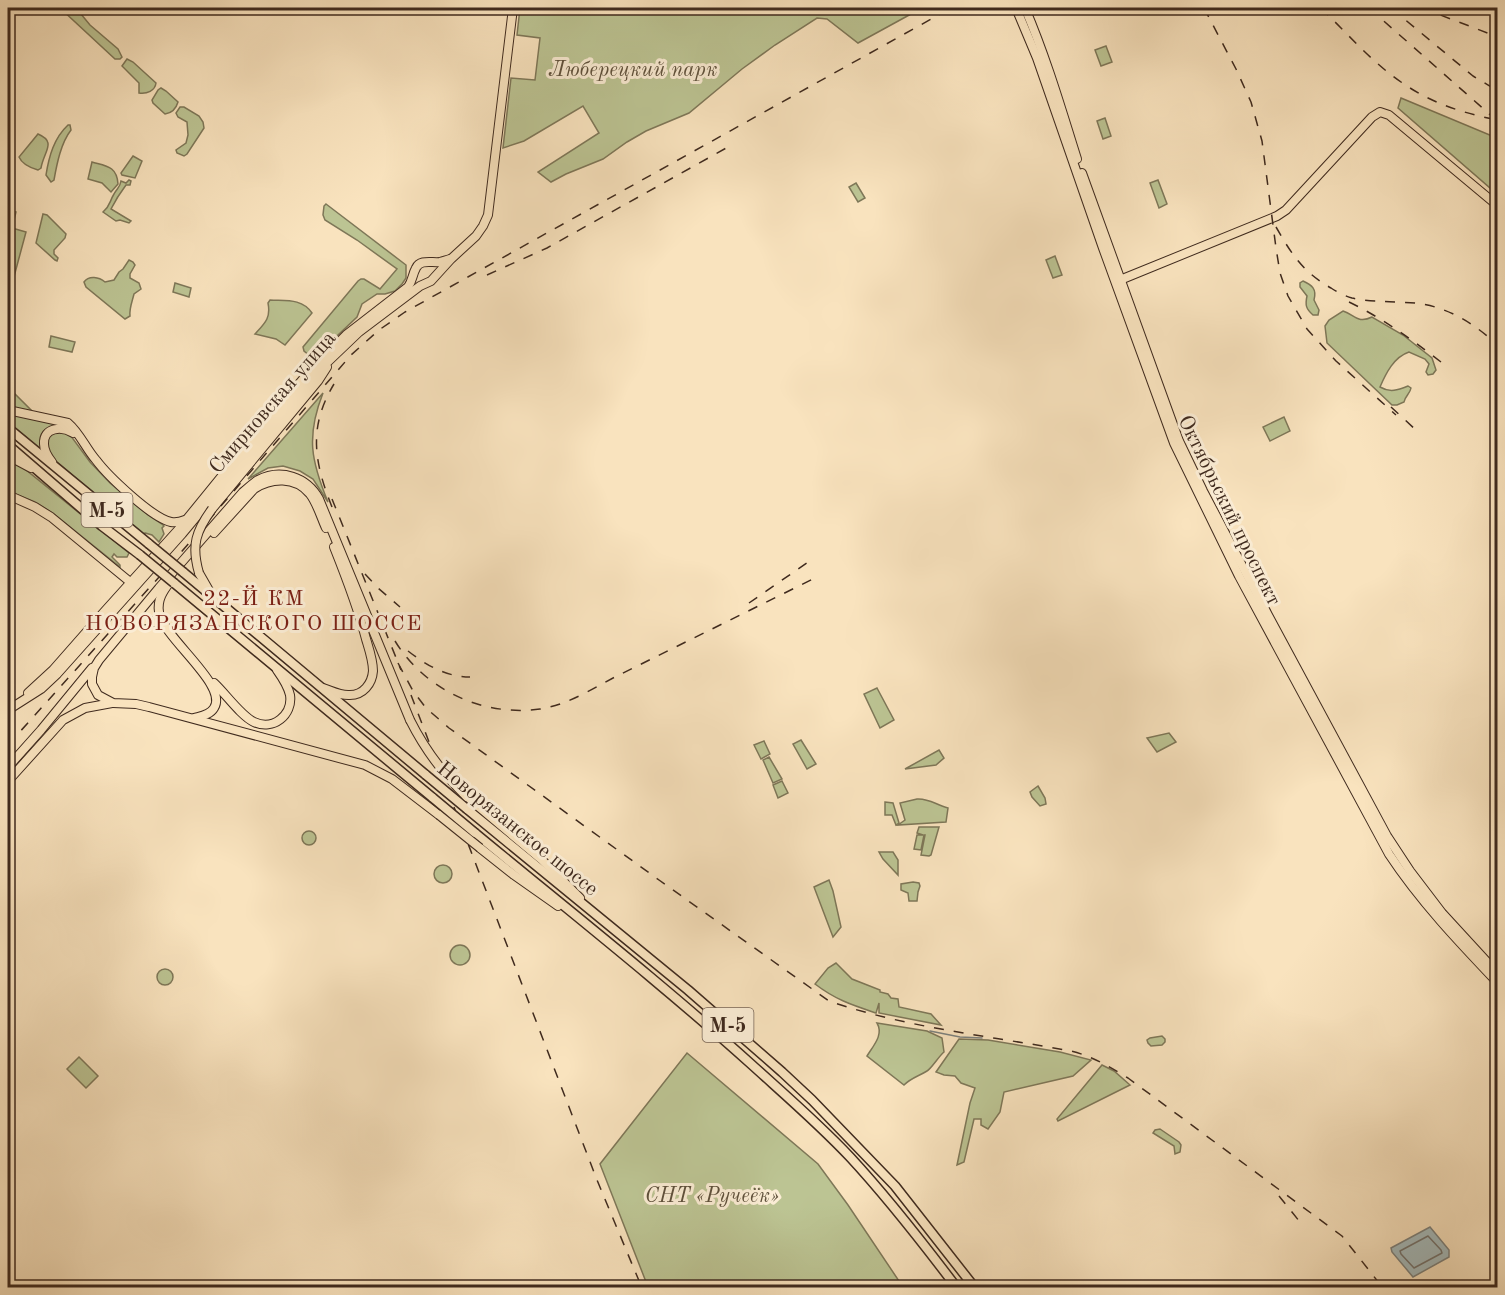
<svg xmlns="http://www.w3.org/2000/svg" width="1505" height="1295" font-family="'Old Standard TT',serif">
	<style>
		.green { fill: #bcc493; stroke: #7e7758; stroke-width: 1.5 }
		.water { fill: #a4bbbd; stroke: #7c817d; stroke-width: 1.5 }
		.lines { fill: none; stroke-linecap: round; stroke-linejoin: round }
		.shore { stroke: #72726e; stroke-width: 1.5 }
		.stream { stroke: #7c817d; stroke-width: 1.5 }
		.major-casing { stroke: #3f2a1e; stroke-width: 10 }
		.highway-casing { stroke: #3f2a1e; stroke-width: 11 }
		.major { stroke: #f9e3be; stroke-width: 8 }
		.highway { stroke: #f9e3be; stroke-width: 8 }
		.rail { stroke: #3f2a1e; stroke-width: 1.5; stroke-dasharray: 10 10; stroke-linecap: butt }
		.major-bridge-casing { stroke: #3f2a1e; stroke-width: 10; stroke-linecap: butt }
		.highway-bridge-casing { stroke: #3f2a1e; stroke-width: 11; stroke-linecap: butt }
		.major-bridge { stroke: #f9e3be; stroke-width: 8 }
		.highway-bridge { stroke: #f9e3be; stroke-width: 8 }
		.labels { text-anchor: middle; stroke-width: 6; stroke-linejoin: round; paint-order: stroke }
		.shield { fill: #fbedd5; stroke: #776455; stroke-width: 1.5 }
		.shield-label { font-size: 20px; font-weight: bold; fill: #3f2a1e }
		.park-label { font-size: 21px; font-style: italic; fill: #5e503b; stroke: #fbedd5 }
		.street-label { font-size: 21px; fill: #3f2a1e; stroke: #fbedd5 }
		.neighbourhood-label { font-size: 22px; letter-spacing: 1.5px; fill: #7a1f14; stroke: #fbedd5 }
	</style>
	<rect width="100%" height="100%" fill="#f9e3be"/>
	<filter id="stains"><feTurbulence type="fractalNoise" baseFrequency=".00333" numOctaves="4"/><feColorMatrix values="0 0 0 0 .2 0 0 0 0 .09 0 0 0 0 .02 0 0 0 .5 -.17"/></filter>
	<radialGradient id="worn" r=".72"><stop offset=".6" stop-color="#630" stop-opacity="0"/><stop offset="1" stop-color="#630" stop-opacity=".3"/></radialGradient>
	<!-- green -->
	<g class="green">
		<path d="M60 8H76L90 25 118 49 122 57 120 59H115Z"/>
		<path d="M520 8H922L858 43 827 19 817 18 775 45 742 69 689 113 646 131 627 142 603 159 566 174 551 182 538 172 599 133 583 106 524 141 503 148 511 78 535 80 540 38 517 35Z"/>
		<path d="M1106 46 1112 62 1101 66 1095 50Z"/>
		<path d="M127 59 133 62 156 83C155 91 147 94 139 93V83L122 66Z"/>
		<path d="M161 88 166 91 178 102C176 109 172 113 165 114L153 103 152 100 158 90Z"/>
		<path d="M1401 98 1497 138V194L1398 108Z"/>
		<path d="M180 107H184L199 116 203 122 204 128 187 154 184 156 177 153 176 150 186 143 188 135 187 122 178 117 176 113Z"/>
		<path d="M1105 118 1111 136 1103 139 1097 121Z"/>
		<path d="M68 125H70L71 130C61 143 57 163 54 180L51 182 46 175C49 156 54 138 68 125Z"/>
		<path d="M38 134C57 142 44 151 41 168L38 170C31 168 22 164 19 157Z"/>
		<path d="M133 156 142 161 135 178 122 175 121 173Z"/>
		<path d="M92 162C106 166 117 166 118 184L111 192 102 183 88 179Z"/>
		<path d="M129 180 131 181 130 185H126C120 193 115 201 111 209L131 221 129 223 120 220 116 221 103 212C111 205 109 202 114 194 117 188 120 188 121 181L126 183Z"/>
		<path d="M1158 180 1167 204 1159 208 1150 183Z"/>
		<path d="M856 183 865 198 858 202 849 187Z"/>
		<path d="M326 204 406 265V278L402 284 395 291 385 294H377L362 304 357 317 320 352 309 355 304 351 303 347 358 281 361 279H364L380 289 397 269 357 240 325 220 323 215 324 206Z"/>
		<path d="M8 209 16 212 12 228 26 232 8 299Z"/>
		<path d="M43 214 47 215 66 234 65 238 54 250V254L58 258 57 261 55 260 36 243Z"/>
		<path d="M1055 256 1062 275 1053 278 1046 260Z"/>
		<path d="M129 260 133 262 135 265 130 274V278L139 283 141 289 134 294C132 302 129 309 130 316L125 319 86 287 84 282C89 275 99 277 105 282L114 280 119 272 123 269Z"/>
		<path d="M1303 281C1312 285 1317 289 1314 300L1319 310 1318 315H1313C1306 309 1305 305 1307 296L1300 287V283Z"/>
		<path d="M175 283 191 288 189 297 173 292Z"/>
		<path d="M270 300C285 301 302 298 312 313L285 345 276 339 255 334C265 323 271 318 268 303Z"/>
		<path d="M1343 311C1355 315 1358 324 1372 317L1403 335 1432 358 1436 370 1433 374 1428 375 1426 372 1429 364 1425 359 1409 352C1394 357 1386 373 1380 387 1390 393 1398 390 1408 386L1411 388C1410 394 1405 396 1404 402L1397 405H1392L1327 343 1325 326 1329 320Z"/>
		<path d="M51 336 75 342 72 352 49 347Z"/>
		<path d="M8 387 33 412 8 408Z"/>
		<path d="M323 393C306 436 311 461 328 502L313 479 300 471 283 466 268 468 248 479Z"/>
		<path d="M8 413 61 425 54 426 41 450 8 422Z"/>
		<path d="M1284 417 1290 431 1270 441 1263 427Z"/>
		<path d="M52 432H68L90 462 110 483 148 515 162 524 164 526 162 528 164 534 159 542 152 535 145 533 144 535 51 457 46 442Z"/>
		<path d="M8 461 12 462 21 466 129 553 127 557H117L114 554 112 557 120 565V567L54 514 35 502 8 491Z"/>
		<path d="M877 688 894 720 880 728 864 694Z"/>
		<path d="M1169 733 1176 742 1157 752 1147 738Z"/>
		<path d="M801 740 816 764 807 769 793 744Z"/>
		<path d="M764 741 770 754 761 759 754 745Z"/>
		<path d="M939 750 944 758 936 765 905 769Z"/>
		<path d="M769 757 782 779 773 783 763 760Z"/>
		<path d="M782 781 788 793 778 798 773 785Z"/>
		<path d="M1038 786 1045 798 1046 804 1040 806 1032 797 1030 792Z"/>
		<path d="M917 799C929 798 936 805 948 808L946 822 898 825 905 820 900 803Z"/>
		<path d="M885 802 893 803 899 823 896 825 892 815H885Z"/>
		<path d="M919 827H939L931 855 929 856 921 855 925 835H924L921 850 914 849 917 835H923L917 833Z"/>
		<circle cx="309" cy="838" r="7"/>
		<path d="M879 852H893L898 860V875L883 859Z"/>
		<circle cx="443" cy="874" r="9"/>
		<path d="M829 880 833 891 841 927 833 937 814 887Z"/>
		<path d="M913 882 919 883 920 886 918 892 917 901H909L908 893 901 890V884Z"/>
		<circle cx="460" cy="955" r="10"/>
		<path d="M836 963 852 979 880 990V992L888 994 891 998 898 999 899 1007 931 1014 941 1025 879 1013V1003L876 1013C852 1005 836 1000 815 984L828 968Z"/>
		<circle cx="165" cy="977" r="8"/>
		<path d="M877 1023 927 1031 942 1038 944 1052C939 1056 931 1069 927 1071 919 1076 911 1078 904 1085L867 1056C873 1046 884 1035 877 1023Z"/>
		<path d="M1162 1036 1165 1039V1042L1162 1045 1151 1046 1148 1043 1147 1040 1150 1038Z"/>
		<path d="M959 1039 988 1040 1060 1052 1091 1060 1073 1076 1004 1092 1000 1112 988 1129 981 1125V1119H974L964 1162 957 1165 970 1103 975 1088 961 1083 955 1076 944 1075 936 1072Z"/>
		<path d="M687 1053 818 1164 848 1205 903 1287H648L600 1164Z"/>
		<path d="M79 1057 98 1076 86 1088 67 1069Z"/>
		<path d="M1102 1065 1114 1071 1130 1085 1058 1121 1057 1119Z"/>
		<path d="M1160 1129 1179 1142 1181 1145 1180 1152 1175 1154 1174 1146 1153 1133 1155 1130Z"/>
	</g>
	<!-- water -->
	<path class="water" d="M1430 1227 1449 1250V1257L1413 1277 1392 1252 1391 1248Z"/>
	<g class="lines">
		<!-- shore -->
		<path class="shore" d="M1428 1236 1441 1250 1442 1253 1414 1268 1401 1254 1400 1251Z"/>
		<!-- stream -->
		<path class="stream" d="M930 1031 960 1037 982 1038"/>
		<defs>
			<g id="major">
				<path d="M1016 8 1037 58 1103 248 1174 443 1239 576 1389 854C1420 901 1459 942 1498 983"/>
				<path d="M1025 8C1046 57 1061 108 1077 159"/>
				<path d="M1082 173 1179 441 1203 491 1268 615 1387 836 1410 871 1442 913 1498 974"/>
				<path d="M1120 280 1277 216 1286 210 1372 117 1380 112 1389 115 1498 206"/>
				<path d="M8 410 68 423C80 433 86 449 96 460 108 476 152 518 171 522 176 523 180 522 185 520"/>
				<path d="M8 459 16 460 31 468"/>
				<path d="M52 462C48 457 44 451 44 444 43 427 62 426 73 433"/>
				<path d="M8 495 35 507 51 517 135 586"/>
				<path d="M212 509 318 381 327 367"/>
				<path d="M214 533 254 489C271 478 295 476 310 494 317 503 321 517 326 528"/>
				<path d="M199 573 211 594"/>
				<path d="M170 582C163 591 157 600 159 612 163 638 229 685 214 708 210 715 201 716 194 718"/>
				<path d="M132 625C145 617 153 620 165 628"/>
				<path d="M214 683C225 693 241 716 254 722 273 731 293 715 290 695 288 686 282 677 277 670"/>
				<path d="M323 688C332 691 341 696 350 695 363 695 372 684 373 671 373 660 369 649 366 639 358 608 346 577 334 547"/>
				<path d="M28 693 53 670 104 612 178 530 270 417 310 371 346 335 408 287C413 280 412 275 416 268 420 259 432 263 440 262 444 261 446 260 450 259"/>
				<path d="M8 710 41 689 57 674 182 534 314 375 359 332 420 286 431 281 451 259 476 236 483 226 488 215 513 8"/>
				<path d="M410 720 319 499C307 477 281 468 258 480 253 483 248 488 243 492L159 588 99 660 94 668 92 677V684L98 695 113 703 136 704 149 707 365 765 392 779 439 815"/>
				<path d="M8 767 41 730 92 668"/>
				<path d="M8 781 63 720 85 708 112 703"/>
				<path d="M467 797 542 860 580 898"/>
				<path d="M480 848 514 875 558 906"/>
			</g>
			<g id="highway">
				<path d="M8 428 149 544"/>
				<path d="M8 445 102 526 140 555"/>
				<path d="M183 572 426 775"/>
				<path d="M174 583 433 798"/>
				<path d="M467 809 688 990 782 1072 812 1100 895 1186 975 1288"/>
				<path d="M475 833C567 909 661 983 751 1064 784 1094 819 1124 850 1157 888 1198 923 1243 957 1288"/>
			</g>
		</defs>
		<!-- major casing -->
		<use href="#major" class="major-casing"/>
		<!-- highway casing -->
		<use href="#highway" class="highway-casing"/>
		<!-- major -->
		<use href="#major" class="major"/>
		<!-- highway -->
		<use href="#highway" class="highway"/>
		<!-- rail -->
		<g class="rail">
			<path d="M1204 8 1236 69 1251 102 1262 141 1276 248 1280 273 1288 296 1307 329 1336 361 1396 415"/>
			<path d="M1321 8C1349 35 1374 65 1407 86 1434 104 1466 114 1498 120"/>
			<path d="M1369 8 1495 119"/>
			<path d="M1391 8 1473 76 1498 91"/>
			<path d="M1422 8 1498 37"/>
			<path d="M1276 227C1292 255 1303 272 1331 288 1337 292 1345 296 1352 298 1361 300 1371 301 1380 301 1398 303 1417 301 1435 307 1461 315 1477 327 1498 345"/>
			<path d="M487 275 547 248 728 147"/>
			<path d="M1349 302C1382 318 1411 339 1441 362"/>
			<path d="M1391 407 1417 431"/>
			<path d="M332 499 401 670"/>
			<path d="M332 507C314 462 308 427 334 384"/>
			<path d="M365 574 378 588 400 607"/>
			<path d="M749 603 814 558"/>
			<path d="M395 641C425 690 483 717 540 709 567 705 592 689 615 677L819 576"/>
			<path d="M408 651C426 665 446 677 470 677"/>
			<path d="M398 663 413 691 426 708 449 728 659 880 829 1001C907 1028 990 1036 1071 1051 1092 1056 1110 1067 1128 1078L1342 1236 1383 1288"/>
			<path d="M411 695 597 1180 642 1288"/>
			<path d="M8 745 177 557 351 355 379 330 405 312 951 8"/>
			<path d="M1279 1196 1304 1227"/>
		</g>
		<defs>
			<g id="major-bridge">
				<path d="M199 573C191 545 196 531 212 509"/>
				<path d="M410 720C425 750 443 774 467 797"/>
				<path d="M439 815 480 848"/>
			</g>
			<g id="highway-bridge">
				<path d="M149 544 183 572"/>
				<path d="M140 555 174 583"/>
				<path d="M426 775 467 809"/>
				<path d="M433 798 475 833"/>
			</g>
		</defs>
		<!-- major-bridge casing -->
		<use href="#major-bridge" class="major-bridge-casing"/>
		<!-- highway-bridge casing -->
		<use href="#highway-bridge" class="highway-bridge-casing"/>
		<!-- major-bridge -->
		<use href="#major-bridge" class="major-bridge"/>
		<!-- highway-bridge -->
		<use href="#highway-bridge" class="highway-bridge"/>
	</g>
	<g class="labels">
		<!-- shield labels -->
		<g class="shield">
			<rect x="81.5" y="493" width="51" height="34" rx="4.5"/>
			<rect x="702.5" y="1008" width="51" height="34" rx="4.5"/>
		</g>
		<g class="shield-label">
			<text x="107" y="517">М-5</text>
			<text x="728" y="1032">М-5</text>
		</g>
		<!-- park labels -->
		<g class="park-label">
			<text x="633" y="76">Люберецкий парк</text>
			<text x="712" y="1202">СНТ «Ручеёк»</text>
		</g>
		<!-- street labels -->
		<g class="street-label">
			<text transform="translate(272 402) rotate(-49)" y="7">Смирновская улица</text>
			<text transform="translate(1230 510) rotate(64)" y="7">Октябрьский проспект</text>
			<text transform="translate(518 828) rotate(39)" y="7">Новорязанское шоссе</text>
		</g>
		<!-- neighbourhood labels -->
		<g class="neighbourhood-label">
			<text x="254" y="605">22-Й КМ<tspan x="254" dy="25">НОВОРЯЗАНСКОГО ШОССЕ</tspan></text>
		</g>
	</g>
	<!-- margin -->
	<rect width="1505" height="1295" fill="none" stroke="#f9e3be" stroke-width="30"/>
	<rect x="9" y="9" width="1487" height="1277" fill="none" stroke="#3f2a1e" stroke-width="3"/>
	<rect x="15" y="15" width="1475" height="1265" fill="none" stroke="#3f2a1e" stroke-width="1.5"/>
	<rect width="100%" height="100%" filter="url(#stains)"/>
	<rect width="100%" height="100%" fill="url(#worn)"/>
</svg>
